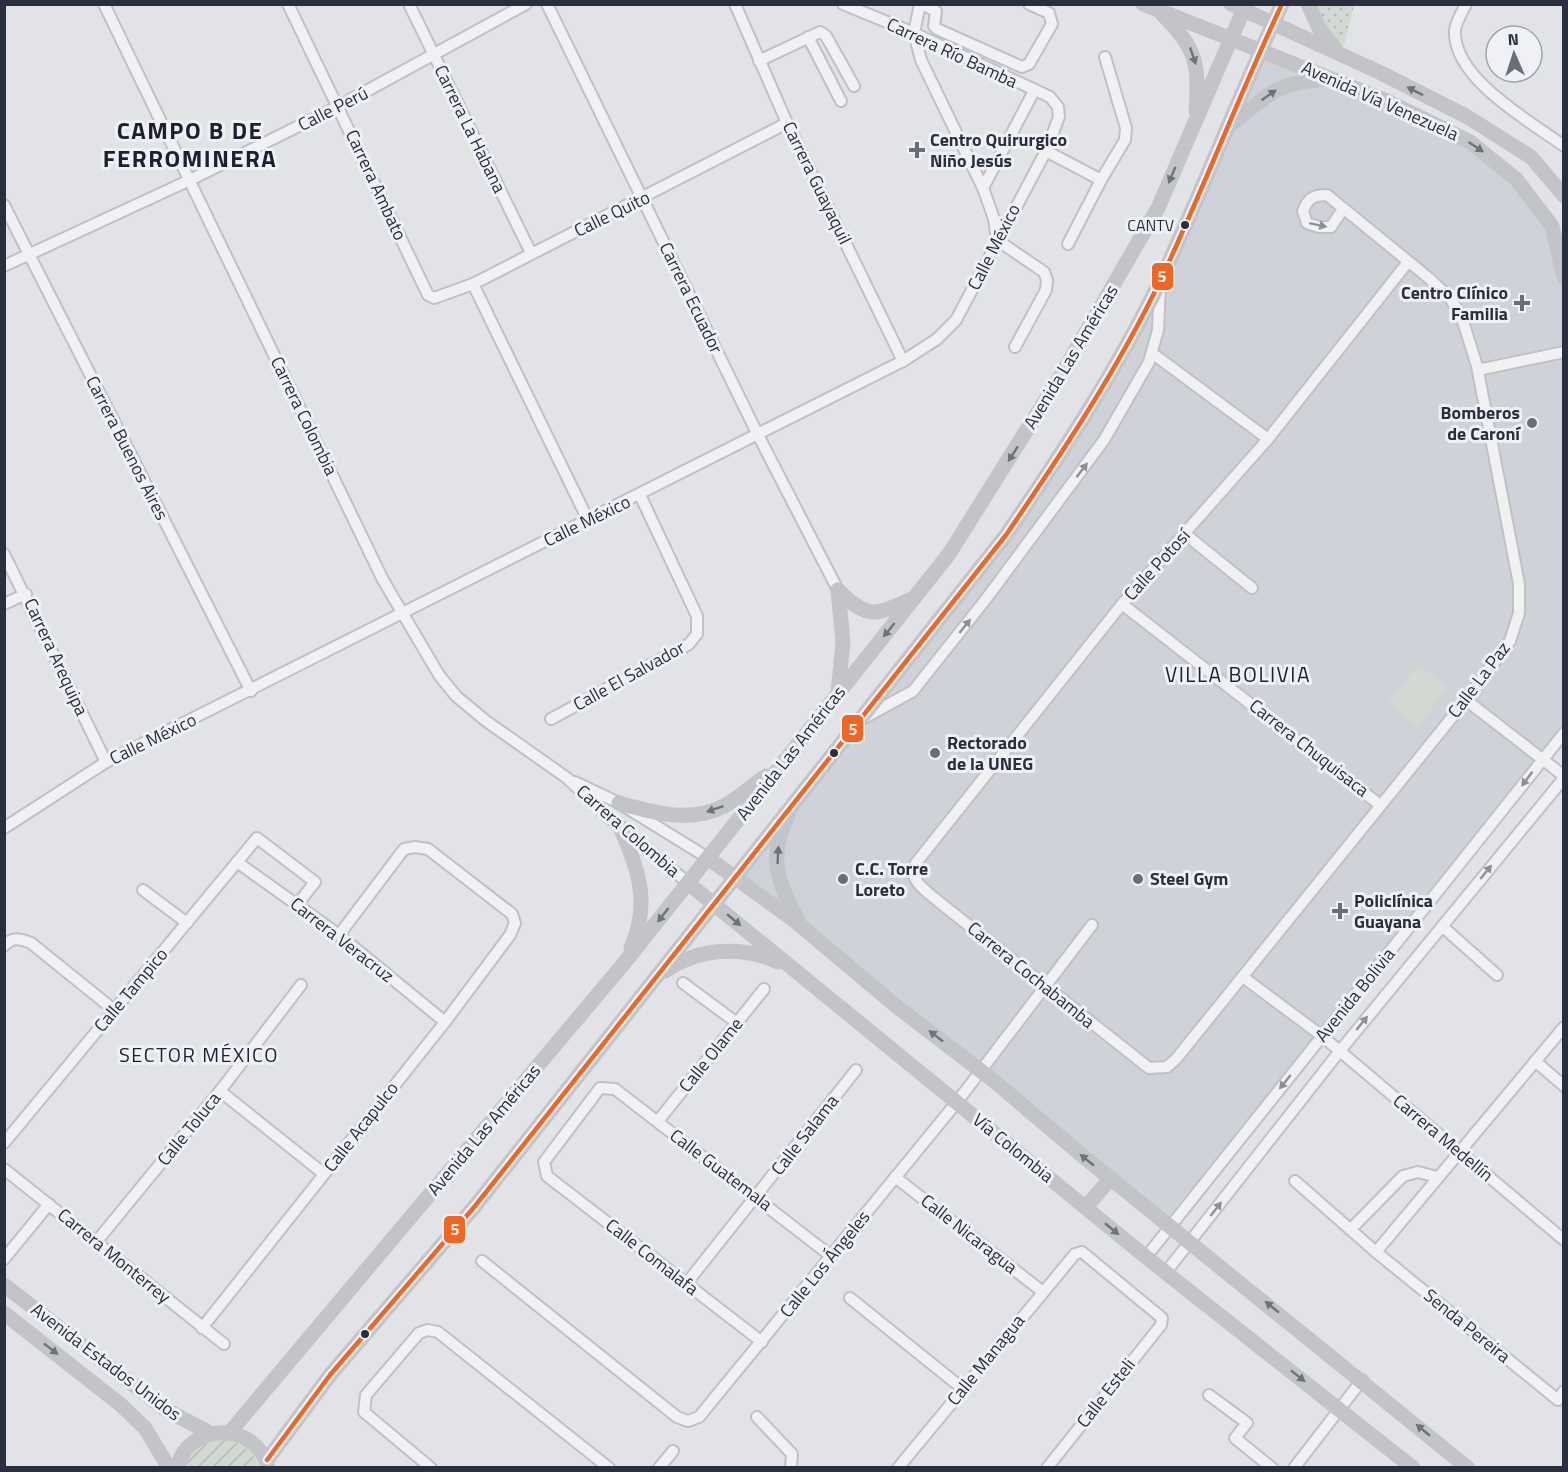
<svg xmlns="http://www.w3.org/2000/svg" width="1568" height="1472" font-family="'Titillium Web',sans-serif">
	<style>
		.built { fill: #d0d2d9 }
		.park { fill: url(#park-dots) }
		.garden { fill: url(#garden-furrows) }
		.pitch { fill: #d2d9d2 }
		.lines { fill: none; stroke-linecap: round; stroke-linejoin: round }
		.street-casing { stroke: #c0c1c4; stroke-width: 14 }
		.street { stroke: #f1f1f3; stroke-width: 10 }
		.secondary { stroke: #c2c4c8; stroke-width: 15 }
		.bus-1-casing { stroke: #eff1f6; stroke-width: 9 }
		.bus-1 { stroke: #f26522; stroke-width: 4.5 }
		.oneway { fill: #6e727c }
		.oneway2 { fill: #8e9098 }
		.poi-dot { fill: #6a6e79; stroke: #eff1f6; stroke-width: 2 }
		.bus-dot { fill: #2a2f3e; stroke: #eff1f6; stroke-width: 2 }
		.labels { text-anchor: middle; stroke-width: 6; stroke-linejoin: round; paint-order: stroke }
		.bus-label { font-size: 16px; fill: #2a2f3e; stroke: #eff1f6; text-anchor: end }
		.street-label { font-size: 18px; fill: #2a2f3e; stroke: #eff1f6 }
		.poi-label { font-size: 18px; font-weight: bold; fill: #2a2f3e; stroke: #eff1f6; text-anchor: start }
		.neighbourhood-label { font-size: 20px; letter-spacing: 1.5px; fill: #1c202f; stroke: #eff1f6 }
		.quarter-label { font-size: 21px; letter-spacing: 1.5px; fill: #1c202f; stroke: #eff1f6 }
		.district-label { font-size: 24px; font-weight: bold; letter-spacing: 1.5px; fill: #1c202f; stroke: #eff1f6 }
		.line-badge { stroke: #eff1f6; stroke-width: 2 }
		.badge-label { font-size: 16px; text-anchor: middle; font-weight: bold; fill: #fff }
	</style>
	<defs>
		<pattern id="park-dots" width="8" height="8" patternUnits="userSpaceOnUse" patternTransform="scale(1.5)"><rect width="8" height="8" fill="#d2d9d2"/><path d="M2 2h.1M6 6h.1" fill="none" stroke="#b4bbb5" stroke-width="1.8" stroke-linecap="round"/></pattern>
		<pattern id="garden-furrows" width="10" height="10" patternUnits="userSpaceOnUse" patternTransform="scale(1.5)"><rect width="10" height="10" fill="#d2d9d2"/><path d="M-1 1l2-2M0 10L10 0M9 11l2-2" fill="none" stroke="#b4bbb5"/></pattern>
	</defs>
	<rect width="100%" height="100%" fill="#e2e3e6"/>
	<!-- built -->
	<path class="built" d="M1261 50 1470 142 1552 226 1563 277V733L1169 1226 734 876 1006 535 1160 280Z"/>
	<!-- park -->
	<path class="park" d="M1315 5H1354L1344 46 1327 32Z"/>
	<!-- garden -->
	<path class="garden" d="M225 1439C242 1443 253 1450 259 1467L184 1468C193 1449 204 1441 225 1439Z"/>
	<!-- pitch -->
	<path class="pitch" d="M1418 665 1448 687 1418 726 1388 704Z"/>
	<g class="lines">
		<defs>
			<g id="street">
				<path d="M104 4 383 580 439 675 456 696 486 721 567 778 605 814 688 883"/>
				<path d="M288 4 428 295 434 298 473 284 787 123"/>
				<path d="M409 4 531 253"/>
				<path d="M547 4 757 433 838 590"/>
				<path d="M735 4 787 123 903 361"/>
				<path d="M920 4 914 33 921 60 983 188 994 219 997 240 1044 272 1047 280 1046 290 1015 347"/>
				<path d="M921 4 936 11 934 26 937 29 1022 67 1029 64 1052 24 1049 13 1029 4"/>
				<path d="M1466 4C1462 12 1456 22 1455 30 1452 78 1531 122 1564 146"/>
				<path d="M808 37 841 101"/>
				<path d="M759 61 820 32 826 36 854 86"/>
				<path d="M1046 151 1101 180 1125 140 1126 128 1105 57"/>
				<path d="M983 188 1034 91"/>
				<path d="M4 205 251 691"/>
				<path d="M1343 209 1331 227H1319L1307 223 1303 211C1308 198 1313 195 1327 195L1430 279 1450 298 1461 315 1477 366 1519 584V613L1510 641 1466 700 1176 1059 1167 1067 1149 1068 939 902C926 890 908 882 916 863L1122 604 1268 439 1408 262"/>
				<path d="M1068 244 1101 180"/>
				<path d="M4 266 190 180 339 106 526 4"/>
				<path d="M473 284 588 520"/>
				<path d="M1152 353 1268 439"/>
				<path d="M1478 370 1564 352"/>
				<path d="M1185 534 1252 588"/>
				<path d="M4 554 106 762"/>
				<path d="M4 604 26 594"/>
				<path d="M1122 604 1380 805"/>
				<path d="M1466 700 1564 776"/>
				<path d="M864 718 913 691 986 599 1104 440 1149 362 1158 330 1160 286"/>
				<path d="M551 719 689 644 697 634V616L640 495"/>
				<path d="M575 782 619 803 708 858"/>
				<path d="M4 828 106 762 903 361 937 339 956 320 1046 151 1059 117 1058 107 1050 97 914 33 843 4"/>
				<path d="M237 862 339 935 445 1022"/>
				<path d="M143 890 187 923"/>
				<path d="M1443 927 1497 975"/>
				<path d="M4 946C12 936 21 939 31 943L114 1010"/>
				<path d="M1243 977 1322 1036 1564 1240"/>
				<path d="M683 983 737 1023"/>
				<path d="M1535 1061 1564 1086"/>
				<path d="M220 1091 324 1174"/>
				<path d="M658 1121 764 989"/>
				<path d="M4 1143 257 838 315 882 297 905"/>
				<path d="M4 1169 224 1344"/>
				<path d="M895 1177 1043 1292"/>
				<path d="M1295 1181 1376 1252 1558 1400 1564 1391"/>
				<path d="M1351 1229 1403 1176 1418 1172 1437 1177"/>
				<path d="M97 1241 220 1091 301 985"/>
				<path d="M1376 1252 1564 1027"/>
				<path d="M1146 1257 1564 733"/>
				<path d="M4 1259 49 1204"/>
				<path d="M482 1261 677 1417 688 1421 699 1417 957 1102 1092 925"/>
				<path d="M1166 1272 1339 1052 1564 778"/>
				<path d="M686 1284 856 1070"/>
				<path d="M850 1298 963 1389"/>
				<path d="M202 1328 445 1022 510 935 515 923 512 914 428 849 415 847 404 849 339 935"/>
				<path d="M762 1342 547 1176 544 1162 600 1088 615 1089 831 1256"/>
				<path d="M1209 1395 1247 1423 1235 1438 1272 1468"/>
				<path d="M757 1417 792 1454 791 1468"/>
				<path d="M431 1468 364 1412 366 1395 419 1333 428 1330 438 1332 609 1468"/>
				<path d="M659 1468 673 1451"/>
				<path d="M898 1468 1075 1254 1082 1252 1162 1318 1161 1325 1047 1468"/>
				<path d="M1294 1468 1362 1380"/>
			</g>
		</defs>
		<!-- street casing -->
		<use href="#street" class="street-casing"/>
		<!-- street -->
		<use href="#street" class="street"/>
		<!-- secondary -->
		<g class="secondary">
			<path d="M1143 4 1387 101 1470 142 1516 179 1552 226 1564 277"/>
			<path d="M1231 4 1381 73 1466 116 1531 157 1564 196"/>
			<path d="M1308 4 1320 30 1337 51"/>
			<path d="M1162 14C1197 49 1199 63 1196 111"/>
			<path d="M1228 127C1267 96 1275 82 1327 79"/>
			<path d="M838 590C869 621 876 615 914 598"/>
			<path d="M838 693 843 642 838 590"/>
			<path d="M619 803C653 812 690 824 724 806 739 798 752 785 766 776"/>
			<path d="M788 816C767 856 778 884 798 920"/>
			<path d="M620 827C638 869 651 902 631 948"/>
			<path d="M708 858 795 921 896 1006 994 1081 1084 1157 1468 1468"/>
			<path d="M688 883 1146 1257 1413 1468"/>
			<path d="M665 971C699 948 741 945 778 962"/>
			<path d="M1086 1207 1111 1178"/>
			<path d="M4 1285 166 1410 210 1433"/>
			<path d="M4 1313 121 1405 145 1428 169 1468"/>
			<path d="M230 1432 625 962 949 554 1060 377 1158 208 1246 4"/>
			<path d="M267 1460 330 1375 475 1206 1006 535C1062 453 1118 369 1161 279 1204 188 1239 95 1282 4"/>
			<path d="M177 1468C188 1421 257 1421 268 1468"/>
		</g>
		<defs>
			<path id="bus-1" d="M267 1460 330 1375 475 1206 1006 535C1062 453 1118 369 1161 279 1204 188 1239 95 1282 4"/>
		</defs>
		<!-- bus-1 casing -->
		<use href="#bus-1" class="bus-1-casing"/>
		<!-- bus-1 -->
		<use href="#bus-1" class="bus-1"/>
	</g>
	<!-- one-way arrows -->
	<defs><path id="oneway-solid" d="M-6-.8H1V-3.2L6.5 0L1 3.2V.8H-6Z" transform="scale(1.5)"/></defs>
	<g class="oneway">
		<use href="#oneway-solid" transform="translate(1193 56) rotate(71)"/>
		<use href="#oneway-solid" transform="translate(1415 91) rotate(-153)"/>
		<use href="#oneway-solid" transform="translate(1269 95) rotate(-35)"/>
		<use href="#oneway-solid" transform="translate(1476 147) rotate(34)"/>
		<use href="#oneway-solid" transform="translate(1172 175) rotate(113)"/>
		<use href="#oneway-solid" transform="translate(1013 454) rotate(123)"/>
		<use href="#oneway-solid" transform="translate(889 630) rotate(129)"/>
		<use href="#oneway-solid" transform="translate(715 809) rotate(161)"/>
		<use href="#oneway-solid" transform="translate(778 855) rotate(-87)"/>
		<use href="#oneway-solid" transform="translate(663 915) rotate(128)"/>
		<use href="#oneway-solid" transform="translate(734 920) rotate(40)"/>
		<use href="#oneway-solid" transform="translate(936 1036) rotate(-142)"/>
		<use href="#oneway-solid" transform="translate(1087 1160) rotate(-141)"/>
		<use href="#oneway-solid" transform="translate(1112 1229) rotate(40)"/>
		<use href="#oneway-solid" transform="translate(1272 1307) rotate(-141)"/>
		<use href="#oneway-solid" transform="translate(51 1349) rotate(38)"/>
		<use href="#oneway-solid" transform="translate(1298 1376) rotate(38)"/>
		<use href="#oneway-solid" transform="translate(1423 1430) rotate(-140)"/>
	</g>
	<g class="oneway2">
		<use href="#oneway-solid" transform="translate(1318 225) rotate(12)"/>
		<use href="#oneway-solid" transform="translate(1082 470) rotate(-53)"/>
		<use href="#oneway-solid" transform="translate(965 626) rotate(-51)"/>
		<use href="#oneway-solid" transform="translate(1527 779) rotate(127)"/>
		<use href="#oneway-solid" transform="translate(1486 872) rotate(-51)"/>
		<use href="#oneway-solid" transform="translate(1362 1023) rotate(-51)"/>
		<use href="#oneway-solid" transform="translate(1285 1082) rotate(129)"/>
		<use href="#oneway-solid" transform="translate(1216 1209) rotate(-52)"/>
	</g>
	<!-- markers -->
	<g class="poi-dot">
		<path d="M914 141h6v6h6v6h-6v6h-6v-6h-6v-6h6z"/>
		<path d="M1519 294h6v6h6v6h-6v6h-6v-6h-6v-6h6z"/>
		<circle cx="1532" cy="423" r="6"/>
		<circle cx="935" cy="753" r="6"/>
		<circle cx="843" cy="879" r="6"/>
		<circle cx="1138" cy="879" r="6"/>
		<path d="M1337 902h6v6h6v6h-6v6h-6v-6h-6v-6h6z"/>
	</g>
	<g class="bus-dot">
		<circle cx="1185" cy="225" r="5"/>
		<circle cx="834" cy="753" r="5"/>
		<circle cx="365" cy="1334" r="5"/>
	</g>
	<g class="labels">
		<!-- bus labels -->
		<g class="bus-label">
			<text x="1174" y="231">CANTV</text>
		</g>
		<!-- street labels -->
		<g class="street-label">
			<text transform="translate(952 53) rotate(25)" y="6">Carrera Río Bamba</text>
			<text transform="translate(1380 101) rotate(24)" y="6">Avenida Vía Venezuela</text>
			<text transform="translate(333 109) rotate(-27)" y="6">Calle Perú</text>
			<text transform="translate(470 129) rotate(64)" y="6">Carrera La Habana</text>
			<text transform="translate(817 183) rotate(64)" y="6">Carrera Guayaquil</text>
			<text transform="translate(376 185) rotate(65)" y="6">Carrera Ambato</text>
			<text transform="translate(612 214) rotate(-26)" y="6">Calle Quito</text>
			<text transform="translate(994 247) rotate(-63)" y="6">Calle México</text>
			<text transform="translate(691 298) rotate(64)" y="6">Carrera Ecuador</text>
			<text transform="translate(1071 357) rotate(-59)" y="6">Avenida Las Américas</text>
			<text transform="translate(304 416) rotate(64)" y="6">Carrera Colombia</text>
			<text transform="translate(127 448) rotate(63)" y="6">Carrera Buenos Aires</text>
			<text transform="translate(587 521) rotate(-26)" y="6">Calle México</text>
			<text transform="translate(1157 565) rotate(-48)" y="6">Calle Potosí</text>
			<text transform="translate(56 657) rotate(65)" y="6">Carrera Arequipa</text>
			<text transform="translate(629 676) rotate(-29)" y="6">Calle El Salvador</text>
			<text transform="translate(1479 680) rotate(-53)" y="6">Calle La Paz</text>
			<text transform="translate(153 739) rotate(-26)" y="6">Calle México</text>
			<text transform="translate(1309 748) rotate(38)" y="6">Carrera Chuquisaca</text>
			<text transform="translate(791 753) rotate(-52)" y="6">Avenida Las Américas</text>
			<text transform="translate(628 831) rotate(41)" y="6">Carrera Colombia</text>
			<text transform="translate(342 940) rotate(38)" y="6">Carrera Veracruz</text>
			<text transform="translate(1031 975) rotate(39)" y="6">Carrera Cochabamba</text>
			<text transform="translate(131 990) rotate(-50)" y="6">Calle Tampico</text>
			<text transform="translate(1355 995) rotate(-51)" y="6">Avenida Bolivia</text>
			<text transform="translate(711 1055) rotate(-51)" y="6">Calle Olame</text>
			<text transform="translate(361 1127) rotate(-52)" y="6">Calle Acapulco</text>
			<text transform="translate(189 1129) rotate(-51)" y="6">Calle Toluca</text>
			<text transform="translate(484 1130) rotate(-50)" y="6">Avenida Las Américas</text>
			<text transform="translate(805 1135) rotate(-52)" y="6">Calle Salama</text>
			<text transform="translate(1443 1138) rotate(40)" y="6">Carrera Medellín</text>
			<text transform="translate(1013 1148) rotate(39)" y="6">Vía Colombia</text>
			<text transform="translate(721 1170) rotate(37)" y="6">Calle Guatemala</text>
			<text transform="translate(969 1234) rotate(38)" y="6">Calle Nicaragua</text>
			<text transform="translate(114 1256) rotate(39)" y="6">Carrera Monterrey</text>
			<text transform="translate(652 1257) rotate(38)" y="6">Calle Comalafa</text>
			<text transform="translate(825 1264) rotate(-51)" y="6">Calle Los Ángeles</text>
			<text transform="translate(1467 1326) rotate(39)" y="6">Senda Pereira</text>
			<text transform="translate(986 1360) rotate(-51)" y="6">Calle Managua</text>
			<text transform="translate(106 1362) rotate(37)" y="6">Avenida Estados Unidos</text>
			<text transform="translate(1106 1393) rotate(-52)" y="6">Calle Esteli</text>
		</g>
		<!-- poi labels -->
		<g class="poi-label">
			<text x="930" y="146">Centro Quirurgico<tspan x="930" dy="21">Niño Jesús</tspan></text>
			<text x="1508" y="299" text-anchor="end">Centro Clínico<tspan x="1508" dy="21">Familia</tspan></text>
			<text x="1520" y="419" text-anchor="end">Bomberos<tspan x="1520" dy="21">de Caroní</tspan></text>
			<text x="947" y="749">Rectorado<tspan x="947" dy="21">de la UNEG</tspan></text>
			<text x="855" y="875">C.C. Torre<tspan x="855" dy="21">Loreto</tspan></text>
			<text x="1150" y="885">Steel Gym</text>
			<text x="1354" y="907">Policlínica<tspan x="1354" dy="21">Guayana</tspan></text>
		</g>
		<!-- neighbourhood labels -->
		<g class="neighbourhood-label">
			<text x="199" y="1062">SECTOR MÉXICO</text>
		</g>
		<!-- quarter labels -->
		<g class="quarter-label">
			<text x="1238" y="682">VILLA BOLIVIA</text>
		</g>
		<!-- district labels -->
		<g class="district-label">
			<text x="190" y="139">CAMPO B DE<tspan x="190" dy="28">FERROMINERA</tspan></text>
		</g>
	</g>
	<g class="line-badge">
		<rect x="1151" y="262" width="23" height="29" rx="6" fill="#f26522"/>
		<rect x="841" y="714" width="23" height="29" rx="6" fill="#f26522"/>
		<rect x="443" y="1215" width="23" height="29" rx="6" fill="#f26522"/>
	</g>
	<g class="badge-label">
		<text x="1162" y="282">5</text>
		<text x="853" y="735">5</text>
		<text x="455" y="1235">5</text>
	</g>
	<!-- border -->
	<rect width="1568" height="1472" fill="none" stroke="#2a2f3e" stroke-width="12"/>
	<!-- north arrow -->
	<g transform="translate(1514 54) rotate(357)"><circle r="28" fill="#eff1f6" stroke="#a0a3ac" stroke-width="1.5"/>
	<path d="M0-4.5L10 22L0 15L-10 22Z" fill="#6a6e79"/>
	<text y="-9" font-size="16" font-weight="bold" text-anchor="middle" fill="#2a2f3e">N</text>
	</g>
</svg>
